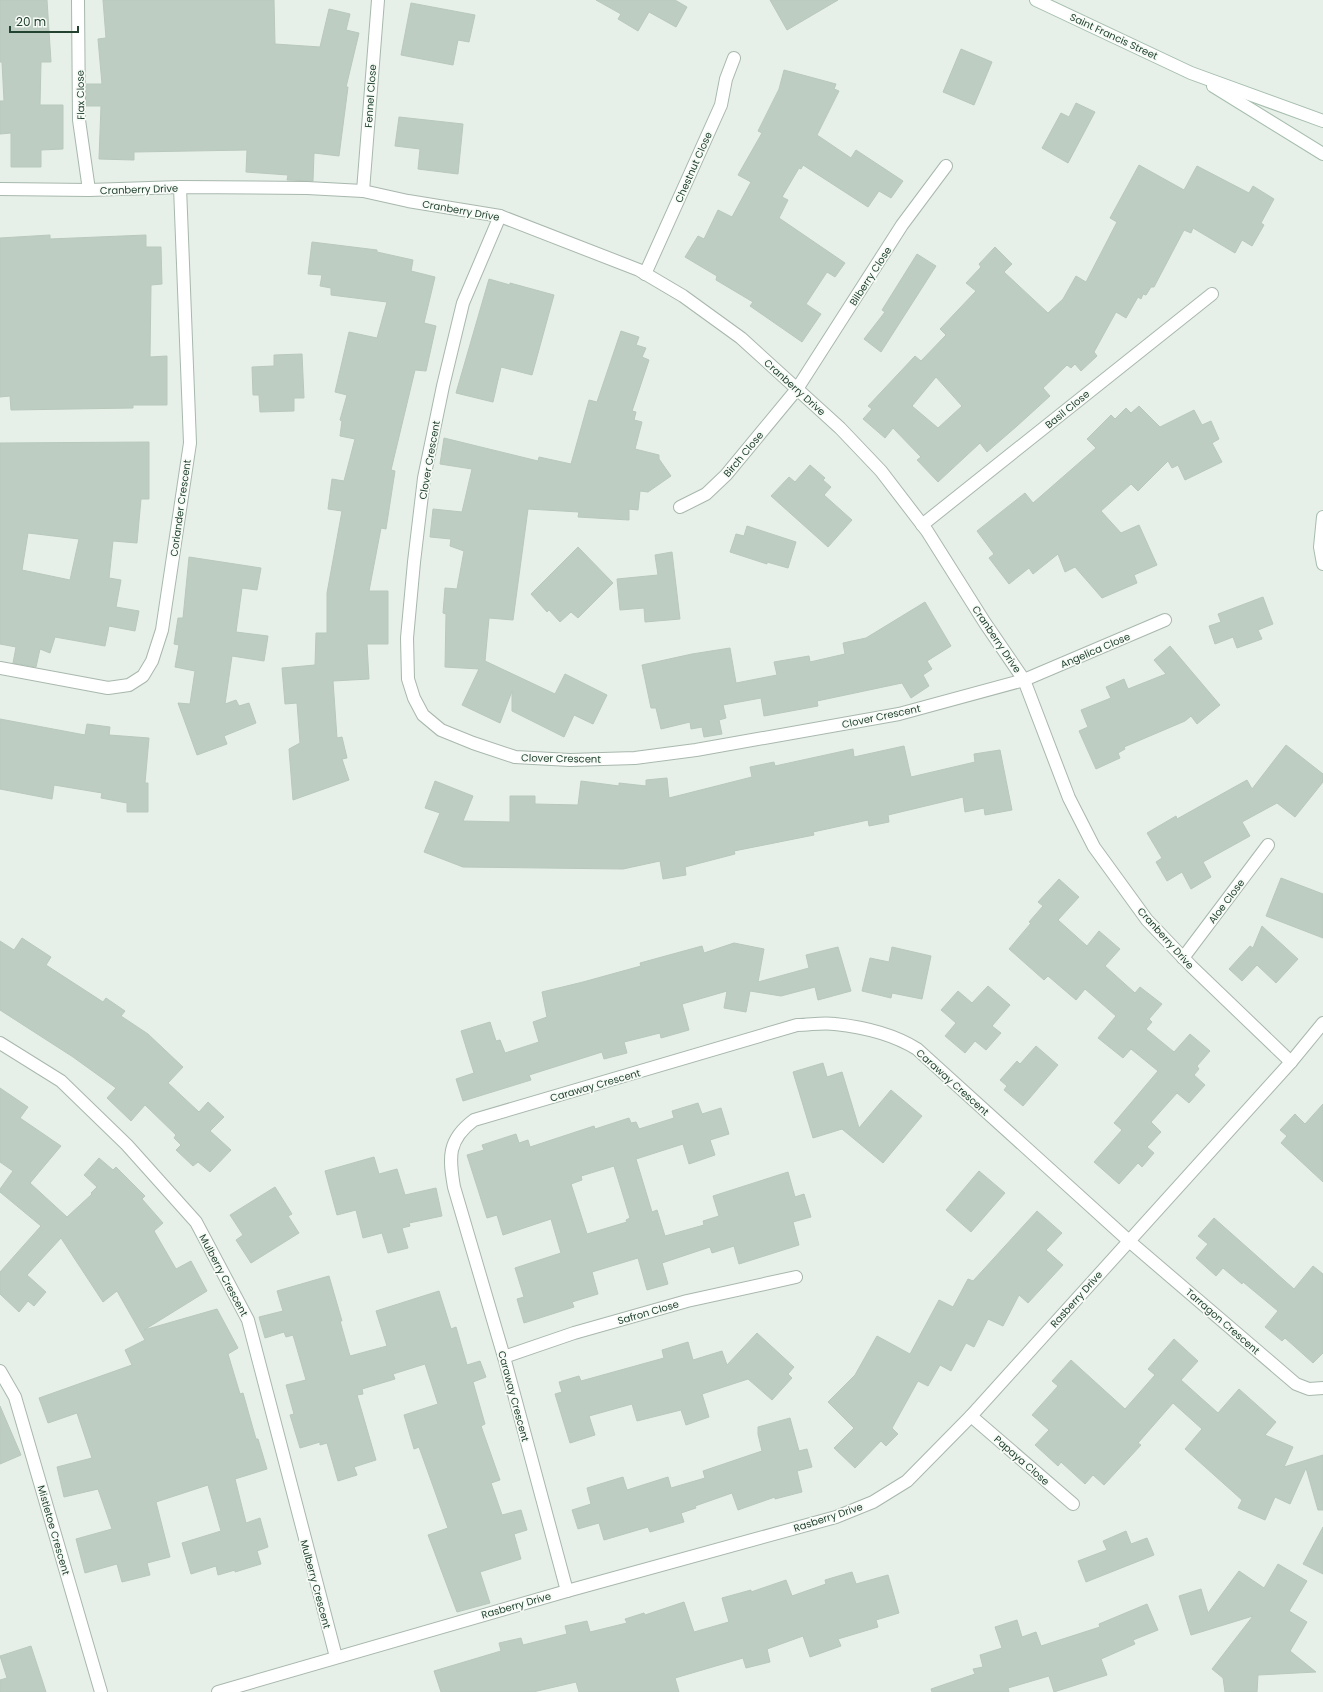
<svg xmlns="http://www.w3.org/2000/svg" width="1323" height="1692" font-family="Poppins,sans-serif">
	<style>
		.building { fill: #becdc2; stroke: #b8c9bc; fill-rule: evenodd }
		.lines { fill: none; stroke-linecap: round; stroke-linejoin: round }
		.street-casing { stroke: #a8b8ad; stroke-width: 14 }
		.secondary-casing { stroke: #a6beae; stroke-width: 14 }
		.street { stroke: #fff; stroke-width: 12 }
		.secondary { stroke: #fff; stroke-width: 12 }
		.labels { text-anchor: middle; stroke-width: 3.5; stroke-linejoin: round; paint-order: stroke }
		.street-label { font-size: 10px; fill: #23422f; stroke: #f7fbf7 }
	</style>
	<rect width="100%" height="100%" fill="#e6efe8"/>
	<!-- building -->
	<g class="building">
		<path d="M0 0H47L51 62H41L40 105H63V149L41 150V167H11V133L0 134V101H4L2 62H0Z"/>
		<path d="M103 0H274L275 44 320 47 329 9 350 14 346 30 359 33 346 87H348L339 156 314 153 313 181 287 180 288 175 246 172 247 150 134 152V160L99 159 101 106H86V84H102L98 39 106 38Z"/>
		<path d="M596 0H675L687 7 676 27 649 12 638 31 618 19 621 14Z"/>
		<path d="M770 0H838L787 30Z"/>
		<path d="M411 3 475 15 469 42 458 40 453 65 401 55Z"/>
		<path d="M961 49 992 62 974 105 943 92Z"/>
		<path d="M784 70 836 84 834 89 839 91 817 135 851 158 856 150 903 181 891 198 879 191 868 207 803 165 801 169 799 168 782 197 788 200 779 218 845 263 835 277 827 272 806 304 821 314 802 342 750 306 753 302 716 280 717 276 685 257 698 236 704 239 718 210 732 217 751 182 738 175 762 133 758 131 779 89Z"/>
		<path d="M1076 103 1095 112 1068 163 1042 148 1061 113 1069 117Z"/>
		<path d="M399 117 463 124 458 174 418 169 420 149 395 146Z"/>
		<path d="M1139 165 1184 190 1197 166 1249 193 1253 186 1274 199 1261 223 1264 225 1252 246 1242 240 1235 253 1193 228 1191 233 1184 230 1154 287H1151L1146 295 1143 294 1141 299 1138 297 1126 318 1116 312 1094 352 1097 356 1081 371 1075 364 1071 368 1067 365 1043 388 1050 396 1017 426 987 452 980 443 938 482 917 460 921 457 893 428 885 438 863 419 872 409 868 406 915 356 921 361 946 335 940 329 976 291 966 283 981 267 979 264 995 247 1012 264 1004 272 1048 313 1063 299 1076 276 1086 282 1117 222 1110 218ZM936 377 962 406 938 428 912 406Z"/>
		<path d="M50 235V239L146 235V247H161L162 284 151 285 150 357 167 356V405H133V408L11 410 10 396 0 397V238Z"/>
		<path d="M312 242 377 250V252L413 260 411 271 435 277 424 323 436 326 426 371 415 370 391 470 395 471 386 529 381 528 369 591H388V644H367L369 679 333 681 337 738 342 737 347 758 342 759 349 780 293 800 289 749 300 743 297 703 285 704 282 668 315 665 316 633H327V593L342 511 328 509 332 479 344 481 355 439 340 436 342 421 340 420 347 395 335 392 349 332 377 338 387 302 331 295V288L320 286 322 275 308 274Z"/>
		<path d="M917 254 936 266 881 352 864 339 885 312 882 310Z"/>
		<path d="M489 279 510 285V283L554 295 532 375 501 367 493 402 456 393Z"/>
		<path d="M621 331 639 337 636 345 646 348 642 357 649 360 632 411 636 412 634 420 642 422 635 449 659 455V459L671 476 648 492 640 491 638 510 629 509V520L578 517 579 512 528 509 513 620 489 618 485 661 555 694 565 674 607 695 593 724 574 715 564 737 512 711V691L500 723 462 705 479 669 445 667 446 614 443 613 445 588 457 589 464 551 450 546 451 539 430 537 433 509 462 512 472 469 440 464 444 438 538 461 539 457 571 464 589 400 597 402Z"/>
		<path d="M302 354 304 398H294V411L260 412 259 395H253L252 367 274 366V355Z"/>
		<path d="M1139 406 1160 427 1194 410 1202 425 1211 421 1219 439 1212 443 1222 462 1185 480 1178 465 1172 468 1168 461 1138 491 1131 484 1101 511 1121 533 1139 525 1157 565 1134 575 1137 583 1102 598 1075 567 1065 572 1058 554 1033 574 1029 568 1009 584 989 558 994 554 977 531 1025 493 1033 503 1096 448 1087 439 1111 415 1115 419 1126 408 1131 413Z"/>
		<path d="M149 442V499H141L137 543 113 541 109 578 121 580 116 607 139 611 135 631 109 626 105 646 55 637 50 653 40 649 36 667 13 663 16 647 0 644V443ZM28 533 79 539 70 580 22 570Z"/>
		<path d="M810 465 825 478 823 480 831 487 824 495 852 520 828 547 771 496 789 477 795 482Z"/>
		<path d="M747 526 796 542 788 568 767 562V564L730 552 736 534 744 536Z"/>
		<path d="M578 547 613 583 578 618 571 612 560 622 549 610 547 612 531 594Z"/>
		<path d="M672 552 680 619 645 622 644 608 620 610 617 579 658 575 655 555Z"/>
		<path d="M189 557 261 568 257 590 242 588 236 632 268 636 264 661 232 656 225 704 236 700 239 706 249 703 256 723 224 736 227 744 197 755 178 703 190 704 195 671 175 667 179 645 174 644 178 618H183Z"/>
		<path d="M1263 597 1273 624 1258 630 1262 639 1237 648 1233 637 1215 644 1209 626 1221 622 1218 614Z"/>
		<path d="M925 602 951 646 927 661 932 669 923 675 929 686 911 698 902 683 817 701 818 706 764 716 761 698 723 705 726 718 719 720 722 734 704 737 702 727 691 729 690 722 661 729 656 708H651L642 665 692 654 730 648 736 683 777 675 774 662 809 656 810 662 845 654 843 643 866 638Z"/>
		<path d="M1170 646 1220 705 1197 724 1191 716 1185 721 1124 747 1125 749 1118 753 1120 758 1096 769 1079 731 1088 727 1081 710 1111 698 1106 687 1124 679 1128 689 1166 674 1154 660Z"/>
		<path d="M0 719 85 735 87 724 110 727 109 735 149 738 145 783H148V812H127V803L101 798 102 793 54 785 52 799 0 789Z"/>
		<path d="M1286 745 1323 774V782L1295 817 1277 803 1242 822 1250 836 1203 862 1211 877 1191 889 1182 872 1167 881 1156 862 1162 858 1147 833 1176 816 1177 819 1247 780 1252 789Z"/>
		<path d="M904 746 911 777 975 762 974 754 1000 750 1012 810 985 815 984 808 965 812 963 797 888 815 889 822 869 826 868 820 813 832 814 835 734 851 735 854 685 867 686 875 663 879 660 861 623 869 463 867 424 852 440 813 425 808 435 781 473 796 463 821 510 822V796H535V804L578 805 581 781 619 786V783L646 786V780L667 778 669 798 752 777 750 767 774 762 775 766 853 749 854 757Z"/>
		<path d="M1281 878 1323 894V938L1266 916Z"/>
		<path d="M1059 879 1079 897 1058 920 1087 946 1099 931 1120 949 1105 966 1135 993 1140 987 1162 1004 1149 1019 1152 1022 1146 1029 1174 1052 1190 1034 1210 1051 1197 1066 1199 1069 1194 1075 1205 1085 1189 1103 1177 1093 1151 1122 1161 1132 1147 1147 1154 1153 1142 1167 1138 1163 1119 1184 1094 1162 1122 1130 1114 1123 1158 1071 1131 1049 1123 1058 1098 1038 1116 1016 1085 989 1076 1000 1048 976 1044 980 1009 949 1031 923 1029 922 1043 906 1038 902Z"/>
		<path d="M1262 926 1298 959 1276 983 1257 965 1242 981 1229 969 1250 946 1253 948Z"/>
		<path d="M22 938 51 957 46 965 103 1002 106 998 125 1011 121 1016 148 1034 183 1067 168 1083 199 1112 208 1102 224 1117 210 1131 231 1150 210 1172 198 1162 193 1166 176 1150 181 1145 174 1138 176 1135 145 1105 131 1121 107 1098 116 1088 73 1057 0 1010V941L14 950Z"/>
		<path d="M734 943 764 949 758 982 809 968 806 955 838 947 851 991 818 1000 815 987 781 996 750 991 746 1012 724 1008 727 991 682 1004 689 1030 661 1038 660 1033 624 1042 627 1053 604 1059 602 1052 529 1075 531 1080 463 1101 456 1079 474 1073 461 1031 490 1022 496 1041 500 1040 505 1053 539 1042 533 1022 547 1017 542 992 583 982 641 966 640 963 702 946 704 953Z"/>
		<path d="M892 947 931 956 922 999 892 993 891 998 862 991 870 958 889 962Z"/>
		<path d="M988 986 1010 1005 992 1026 1001 1033 986 1050 975 1041 965 1053 945 1036 956 1023 941 1010 958 991 972 1003Z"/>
		<path d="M1036 1046 1058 1065 1023 1106 1004 1090 1007 1086 1000 1080 1017 1061 1020 1064Z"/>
		<path d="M823 1063 827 1077 842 1072 859 1128 891 1090 922 1116 883 1163 842 1129 813 1138 793 1072Z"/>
		<path d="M0 1088 28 1107 20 1118 61 1146 30 1183 67 1217 92 1194 91 1193 97 1187 84 1175 99 1158 113 1170 116 1167 145 1196 142 1199 163 1223 154 1231 176 1269 191 1261 207 1291 144 1330 217 1309 238 1348 228 1354 240 1394 243 1393 256 1439H258L267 1469 235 1479 246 1523 260 1518 268 1547 257 1551 261 1564 235 1572V1570L218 1575 216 1566 191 1574 182 1543 221 1531 208 1485 156 1502 170 1557 147 1563 150 1575 122 1582 117 1564 85 1573 76 1539 112 1529 98 1489 64 1497 57 1467 92 1458 77 1413 48 1423 39 1398 132 1365 125 1350 145 1340 117 1291 103 1302 61 1238 27 1275 46 1292 34 1306 28 1301 19 1312 0 1294V1272L41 1226 0 1192V1189L13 1171 0 1162Z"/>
		<path d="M698 1103 702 1114 721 1108 729 1134 710 1140 715 1155 689 1164 683 1144 636 1159 652 1212 657 1210 665 1236 704 1225 703 1221 719 1216 713 1196 788 1172 795 1197 804 1194 811 1217 793 1222 799 1245 739 1264 734 1246 712 1253 710 1247 662 1263 668 1284 647 1290 638 1258 592 1272 598 1294 572 1302 574 1307 524 1323 517 1299 524 1297 515 1268 561 1253 551 1219 503 1235 497 1215 487 1218 467 1155 484 1150 482 1145 516 1134 519 1143 528 1140 530 1147 594 1126 595 1129 629 1118 631 1123 636 1122 639 1129 674 1118 672 1111ZM614 1166 630 1218 626 1220 627 1222 587 1234 571 1184 582 1180 581 1176Z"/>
		<path d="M1323 1104V1182L1281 1143 1287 1136 1280 1130 1295 1114 1305 1124Z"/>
		<path d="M374 1157 379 1174 397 1169 405 1195 436 1188 442 1216 409 1223 410 1226 402 1228 408 1248 388 1253 382 1233 363 1238 356 1210 337 1215 325 1171Z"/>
		<path d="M979 1171 1005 1193 971 1232 946 1210Z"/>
		<path d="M275 1187 292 1214 288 1216 299 1233 251 1263 236 1240 243 1235 230 1215Z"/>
		<path d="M1037 1211 1062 1233 1046 1250 1063 1265 1028 1303 1019 1295 1003 1326 988 1319 974 1347 966 1343 951 1371 940 1365 928 1386 918 1381 892 1428 898 1434 886 1446 881 1441 855 1468 834 1448 854 1428 828 1402 855 1375 877 1336 910 1354 939 1300 953 1307 968 1279 973 1281Z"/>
		<path d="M1214 1218 1294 1289 1313 1266 1323 1274V1353L1313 1363 1285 1338 1282 1341 1265 1327 1278 1311 1243 1282 1242 1284 1223 1268 1216 1276 1196 1258 1208 1244 1198 1236Z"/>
		<path d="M329 1276 342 1321H340L350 1356 387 1346 376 1311 439 1291 451 1329 456 1327 467 1365 480 1361 486 1377 473 1382 485 1424 481 1426 500 1480 491 1483 502 1515 521 1510 527 1530 514 1534 521 1559 480 1572 490 1603 457 1612 428 1535 448 1528 419 1447 414 1449 404 1415 438 1404 425 1364 393 1374 395 1379 362 1389 363 1394 357 1395 376 1460 354 1467 357 1475 338 1481 327 1443 320 1445V1442L300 1448 290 1415 294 1414 286 1385 306 1380 293 1335 286 1337 284 1332 265 1338 259 1317 283 1311 277 1291Z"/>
		<path d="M757 1333 794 1367 788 1374 792 1378 772 1400 748 1379 702 1394 709 1417 686 1425 681 1410 637 1421 632 1404 589 1416 595 1435 570 1443 555 1394 562 1392 559 1382 579 1376 581 1381 664 1358 662 1350 688 1342 693 1360 722 1351 727 1365Z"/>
		<path d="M1174 1339 1198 1361 1181 1380 1218 1413 1239 1389 1276 1422 1265 1435 1293 1447 1284 1467 1323 1455V1510H1318L1306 1468 1290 1504 1275 1497 1265 1520 1238 1508 1242 1500 1185 1449 1202 1429 1173 1403 1138 1443 1141 1445 1104 1485 1093 1475 1085 1484 1061 1462 1058 1466 1035 1445 1049 1430 1032 1415 1058 1386 1052 1381 1071 1360 1125 1409 1155 1375 1148 1369Z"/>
		<path d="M0 1406 21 1455 0 1464Z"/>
		<path d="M790 1418 799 1451 807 1449 812 1467 797 1471 802 1492 775 1499V1497L738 1510 732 1493 695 1506 696 1508 681 1513 684 1522 650 1532 648 1527 604 1540 599 1523 578 1529 572 1510 591 1504 587 1488 623 1477 627 1490 668 1477 671 1488 705 1478 703 1471 762 1451 758 1434V1427Z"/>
		<path d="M1323 1527V1574L1303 1564Z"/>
		<path d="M1126 1531 1131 1544 1147 1538 1154 1555 1086 1582 1078 1561 1107 1550 1103 1541Z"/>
		<path d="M1278 1564 1307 1581 1289 1611 1307 1622 1290 1651 1316 1672 1258 1675 1257 1692H1225L1223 1678 1212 1669 1253 1616 1191 1635 1179 1596 1201 1589 1208 1613 1239 1571 1264 1588Z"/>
		<path d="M852 1572 856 1584 888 1575 899 1613 876 1620 878 1627 838 1639 841 1646 810 1657 803 1636 767 1649 770 1662 746 1668 743 1658 675 1678 679 1692H579L576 1682 533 1692H441L434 1671 501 1651 499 1643 521 1638 523 1645 567 1634 565 1626 587 1621 590 1632 627 1623 625 1619 644 1613 645 1615 684 1602 694 1632 729 1622 722 1598 751 1590V1592L786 1580 792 1596 826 1584 825 1580Z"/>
		<path d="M1147 1604 1158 1630 1133 1640 1135 1644 1101 1659 1107 1675 1054 1692 1049 1676 1008 1688 1009 1692H932L931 1689 975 1674 973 1669 983 1667 980 1655 1002 1648 995 1627 1017 1620 1022 1637 1036 1632 1041 1646 1100 1627 1099 1624Z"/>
		<path d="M31 1646 46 1692H0V1680L7 1678 0 1656Z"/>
	</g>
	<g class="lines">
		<defs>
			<g id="street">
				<path d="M78 0 79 120 89 190"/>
				<path d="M0 189 89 190 180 187 307 188 363 191 408 201 500 216 639 270 683 296 741 338 840 428 881 471 927 531 985 623 1024 680 1069 798 1094 847 1147 920 1191 966 1291 1062"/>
				<path d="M363 191 378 0"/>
				<path d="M500 216 463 303 443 386 424 478 414 562 407 638 408 679 414 698 423 715 441 730 473 743 515 757 570 760 635 758 696 750 899 714 1024 680 1165 620"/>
				<path d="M645 274 721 105 726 79 734 58"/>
				<path d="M680 507 706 494 726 475 797 389 902 225 946 166"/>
				<path d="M922 525 1212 294"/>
				<path d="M0 668 108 688 129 685 143 676 152 661 162 630 190 443 180 187"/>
				<path d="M1183 958 1268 845"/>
				<path d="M0 1043 61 1081 127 1145 196 1222 248 1320 336 1657"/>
				<path d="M504 1357 574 1333 687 1301 796 1277"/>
				<path d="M0 1371 15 1397 101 1692"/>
				<path d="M971 1416 1073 1504"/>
				<path d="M567 1591 504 1357 454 1187C449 1158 447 1140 474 1120L797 1025C810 1025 823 1022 835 1024 863 1027 893 1034 917 1049L1129 1241 1296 1384 1309 1389 1323 1388"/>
				<path d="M218 1692 567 1591 836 1517 873 1502 907 1481 971 1416 1291 1062 1323 1023"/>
			</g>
			<g id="secondary">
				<path d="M1036 0 1191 73 1323 121"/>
				<path d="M1213 86 1323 154"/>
				<path d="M1323 517 1320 547 1323 564"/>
			</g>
		</defs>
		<!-- street casing -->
		<use href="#street" class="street-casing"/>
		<!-- secondary casing -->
		<use href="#secondary" class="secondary-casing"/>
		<!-- street -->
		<use href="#street" class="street"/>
		<!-- secondary -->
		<use href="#secondary" class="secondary"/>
	</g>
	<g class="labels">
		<!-- street labels -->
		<g class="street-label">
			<text transform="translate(1114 36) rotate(25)" y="4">Saint Francis Street</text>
			<text transform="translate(80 95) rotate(-91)" y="4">Flax Close</text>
			<text transform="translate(370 96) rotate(-86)" y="4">Fennel Close</text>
			<text transform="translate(693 167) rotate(-66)" y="4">Chestnut Close</text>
			<text transform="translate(139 189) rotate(-2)" y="4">Cranberry Drive</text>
			<text transform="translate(461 210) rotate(10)" y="4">Cranberry Drive</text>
			<text transform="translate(870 276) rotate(-57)" y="4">Bilberry Close</text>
			<text transform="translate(795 387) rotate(42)" y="4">Cranberry Drive</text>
			<text transform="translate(1067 409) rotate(-39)" y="4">Basil Close</text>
			<text transform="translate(743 454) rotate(-50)" y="4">Birch Close</text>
			<text transform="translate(429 460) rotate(-80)" y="4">Clover Crescent</text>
			<text transform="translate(180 508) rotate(-82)" y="4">Coriander Crescent</text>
			<text transform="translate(997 639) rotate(56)" y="4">Cranberry Drive</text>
			<text transform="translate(1095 650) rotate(-23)" y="4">Angelica Close</text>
			<text transform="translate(881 716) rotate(-12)" y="4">Clover Crescent</text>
			<text transform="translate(561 758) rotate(1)" y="4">Clover Crescent</text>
			<text transform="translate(1226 901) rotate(-53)" y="4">Aloe Close</text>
			<text transform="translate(1166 938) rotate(48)" y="4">Cranberry Drive</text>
			<text transform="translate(953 1082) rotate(42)" y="4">Caraway Crescent</text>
			<text transform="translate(595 1085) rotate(-16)" y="4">Caraway Crescent</text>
			<text transform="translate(224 1275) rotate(62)" y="4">Mulberry Crescent</text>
			<text transform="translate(1076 1299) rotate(-48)" y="4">Rasberry Drive</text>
			<text transform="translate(648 1312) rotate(-16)" y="4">Safron Close</text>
			<text transform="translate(1223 1321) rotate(41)" y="4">Tarragon Crescent</text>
			<text transform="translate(514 1396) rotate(75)" y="4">Caraway Crescent</text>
			<text transform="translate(1022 1460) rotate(41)" y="4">Papaya Close</text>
			<text transform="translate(828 1517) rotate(-18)" y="4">Rasberry Drive</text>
			<text transform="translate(54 1530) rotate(74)" y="4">Mistletoe Crescent</text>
			<text transform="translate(316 1584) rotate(75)" y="4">Mulberry Crescent</text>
			<text transform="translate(516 1605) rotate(-16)" y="4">Rasberry Drive</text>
		</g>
	</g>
	<!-- scale -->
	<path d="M10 26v6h68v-6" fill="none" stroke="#23422f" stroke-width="2"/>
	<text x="16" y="26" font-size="12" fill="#23422f" stroke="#f7fbf7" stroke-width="3" paint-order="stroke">20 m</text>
</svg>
